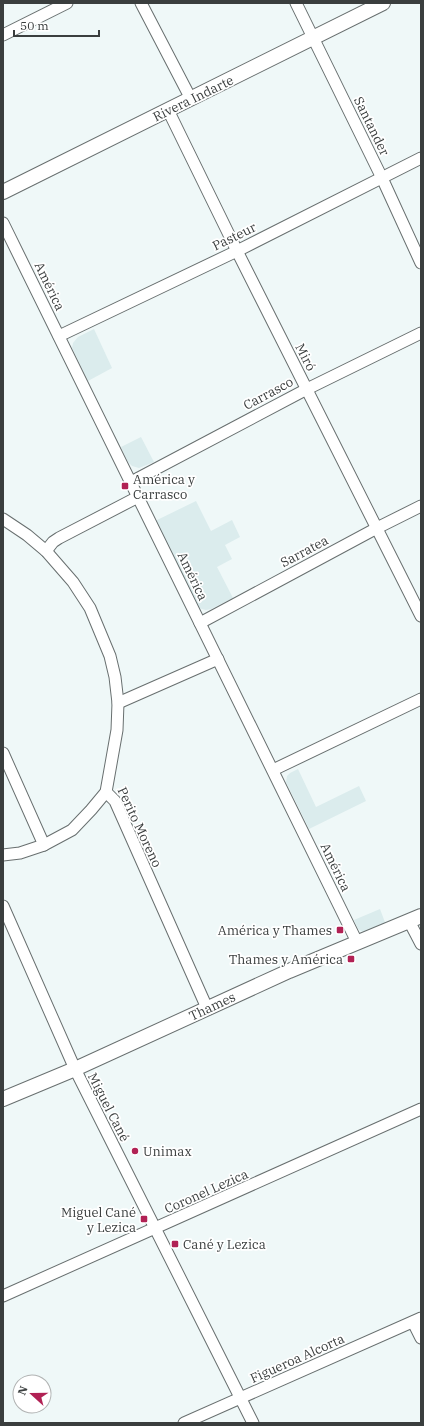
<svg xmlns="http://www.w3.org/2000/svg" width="424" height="1426" font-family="'IBM Plex Serif',serif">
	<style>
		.built { fill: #dbeced }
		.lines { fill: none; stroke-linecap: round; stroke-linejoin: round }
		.minor-casing { stroke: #686f6f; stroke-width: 13 }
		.tertiary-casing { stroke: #686f6f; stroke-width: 16 }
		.minor { stroke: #fff; stroke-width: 11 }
		.tertiary { stroke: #fff; stroke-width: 14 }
		.poi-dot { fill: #b12154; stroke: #fff; stroke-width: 1.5 }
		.labels { text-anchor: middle; stroke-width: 3.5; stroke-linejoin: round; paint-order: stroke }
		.street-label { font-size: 13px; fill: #3a3e3e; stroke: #fff }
		.poi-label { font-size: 13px; fill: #3a3e3e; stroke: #fff; text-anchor: start }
	</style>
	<rect width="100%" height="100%" fill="#eff8f8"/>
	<!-- built -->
	<g class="built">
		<path d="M94 329 112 368 88 381 72 348 73 343 78 337Z"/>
		<path d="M141 437 154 462 139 468 132 466 128 462 121 447Z"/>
		<path d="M196 501 211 531 232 520 240 537 225 545 232 559 217 567 233 598 211 609 206 610 198 608 155 521Z"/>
		<path d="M298 769 316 807 359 786 366 801 309 829 286 782 287 776 290 773Z"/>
		<path d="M380 909 386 925 368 933 361 931 358 929 354 920Z"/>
	</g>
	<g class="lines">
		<defs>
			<g id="minor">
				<path d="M141 3 191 99"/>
				<path d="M296 3 382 178 421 263"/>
				<path d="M3 35 67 3"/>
				<path d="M168 110 237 251 421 616"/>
				<path d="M3 223 357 942"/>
				<path d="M59 336 237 251 421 158"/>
				<path d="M131 482 307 389 421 333"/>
				<path d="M3 519 27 535 46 551 73 582 90 608 110 656 115 677 118 703 117 730 106 792 91 810 72 830 44 845 20 853 3 855"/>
				<path d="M46 551 53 542 59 538 138 497"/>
				<path d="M200 623 377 528 421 506"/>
				<path d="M118 703 218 659"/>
				<path d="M3 753 44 845"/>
				<path d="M273 770 421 699"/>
				<path d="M106 792 115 801 207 1008"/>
				<path d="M3 906 75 1069 253 1423"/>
				<path d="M409 921 421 944"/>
				<path d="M3 1296 421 1109"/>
				<path d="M413 1322 421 1338"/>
				<path d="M184 1423 421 1318"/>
			</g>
			<g id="tertiary">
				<path d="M3 192 383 3"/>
				<path d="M3 1099 75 1069 289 971 421 916"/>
			</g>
		</defs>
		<!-- minor casing -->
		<use href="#minor" class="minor-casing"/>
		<!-- tertiary casing -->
		<use href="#tertiary" class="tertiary-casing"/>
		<!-- minor -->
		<use href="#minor" class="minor"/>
		<!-- tertiary -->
		<use href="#tertiary" class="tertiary"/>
	</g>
	<!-- markers -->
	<g class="poi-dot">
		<rect x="121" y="482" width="8" height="8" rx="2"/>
		<rect x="336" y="926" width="8" height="8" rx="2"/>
		<rect x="347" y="955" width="8" height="8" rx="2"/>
		<circle cx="135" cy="1151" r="4"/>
		<rect x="140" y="1215" width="8" height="8" rx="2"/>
		<rect x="171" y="1240" width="8" height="8" rx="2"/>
	</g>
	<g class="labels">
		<!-- street labels -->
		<g class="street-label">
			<text transform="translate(193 98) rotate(-26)" y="5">Rivera Indarte</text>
			<text transform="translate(372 126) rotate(64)" y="5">Santander</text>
			<text transform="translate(234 236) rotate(-26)" y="5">Pasteur</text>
			<text transform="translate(50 286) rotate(64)" y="5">América</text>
			<text transform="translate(306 357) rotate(63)" y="5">Miró</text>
			<text transform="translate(268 393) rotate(-28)" y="5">Carrasco</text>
			<text transform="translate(304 551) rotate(-28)" y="5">Sarratea</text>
			<text transform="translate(193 576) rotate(64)" y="5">América</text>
			<text transform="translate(140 827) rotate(65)" y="5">Perito Moreno</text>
			<text transform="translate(336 867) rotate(64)" y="5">América</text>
			<text transform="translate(212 1006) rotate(-25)" y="5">Thames</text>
			<text transform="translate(109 1107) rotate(63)" y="5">Miguel Cané</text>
			<text transform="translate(206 1191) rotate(-24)" y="5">Coronel Lezica</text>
			<text transform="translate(297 1358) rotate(-24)" y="5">Figueroa Alcorta</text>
		</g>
		<!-- poi labels -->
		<g class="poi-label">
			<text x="133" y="484">América y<tspan x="133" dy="15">Carrasco</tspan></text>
			<text x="332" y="935" text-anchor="end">América y Thames</text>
			<text x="343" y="964" text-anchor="end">Thames y América</text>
			<text x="143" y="1156">Unimax</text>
			<text x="136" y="1217" text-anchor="end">Miguel Cané<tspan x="136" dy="15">y Lezica</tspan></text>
			<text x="183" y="1249">Cané y Lezica</text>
		</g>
	</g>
	<!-- border -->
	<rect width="424" height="1426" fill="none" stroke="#3a3e3e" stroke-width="8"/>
	<!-- north arrow -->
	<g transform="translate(32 1394) rotate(291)"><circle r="19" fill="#ffffff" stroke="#b0b2b2"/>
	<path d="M0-3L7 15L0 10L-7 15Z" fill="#b12154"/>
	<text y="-6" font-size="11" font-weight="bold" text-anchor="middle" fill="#3a3e3e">N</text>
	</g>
	<!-- scale -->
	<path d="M14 30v6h85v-6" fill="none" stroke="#3a3e3e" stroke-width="2"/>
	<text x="20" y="30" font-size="12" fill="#3a3e3e" stroke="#ffffff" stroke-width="3" paint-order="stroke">50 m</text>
</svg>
